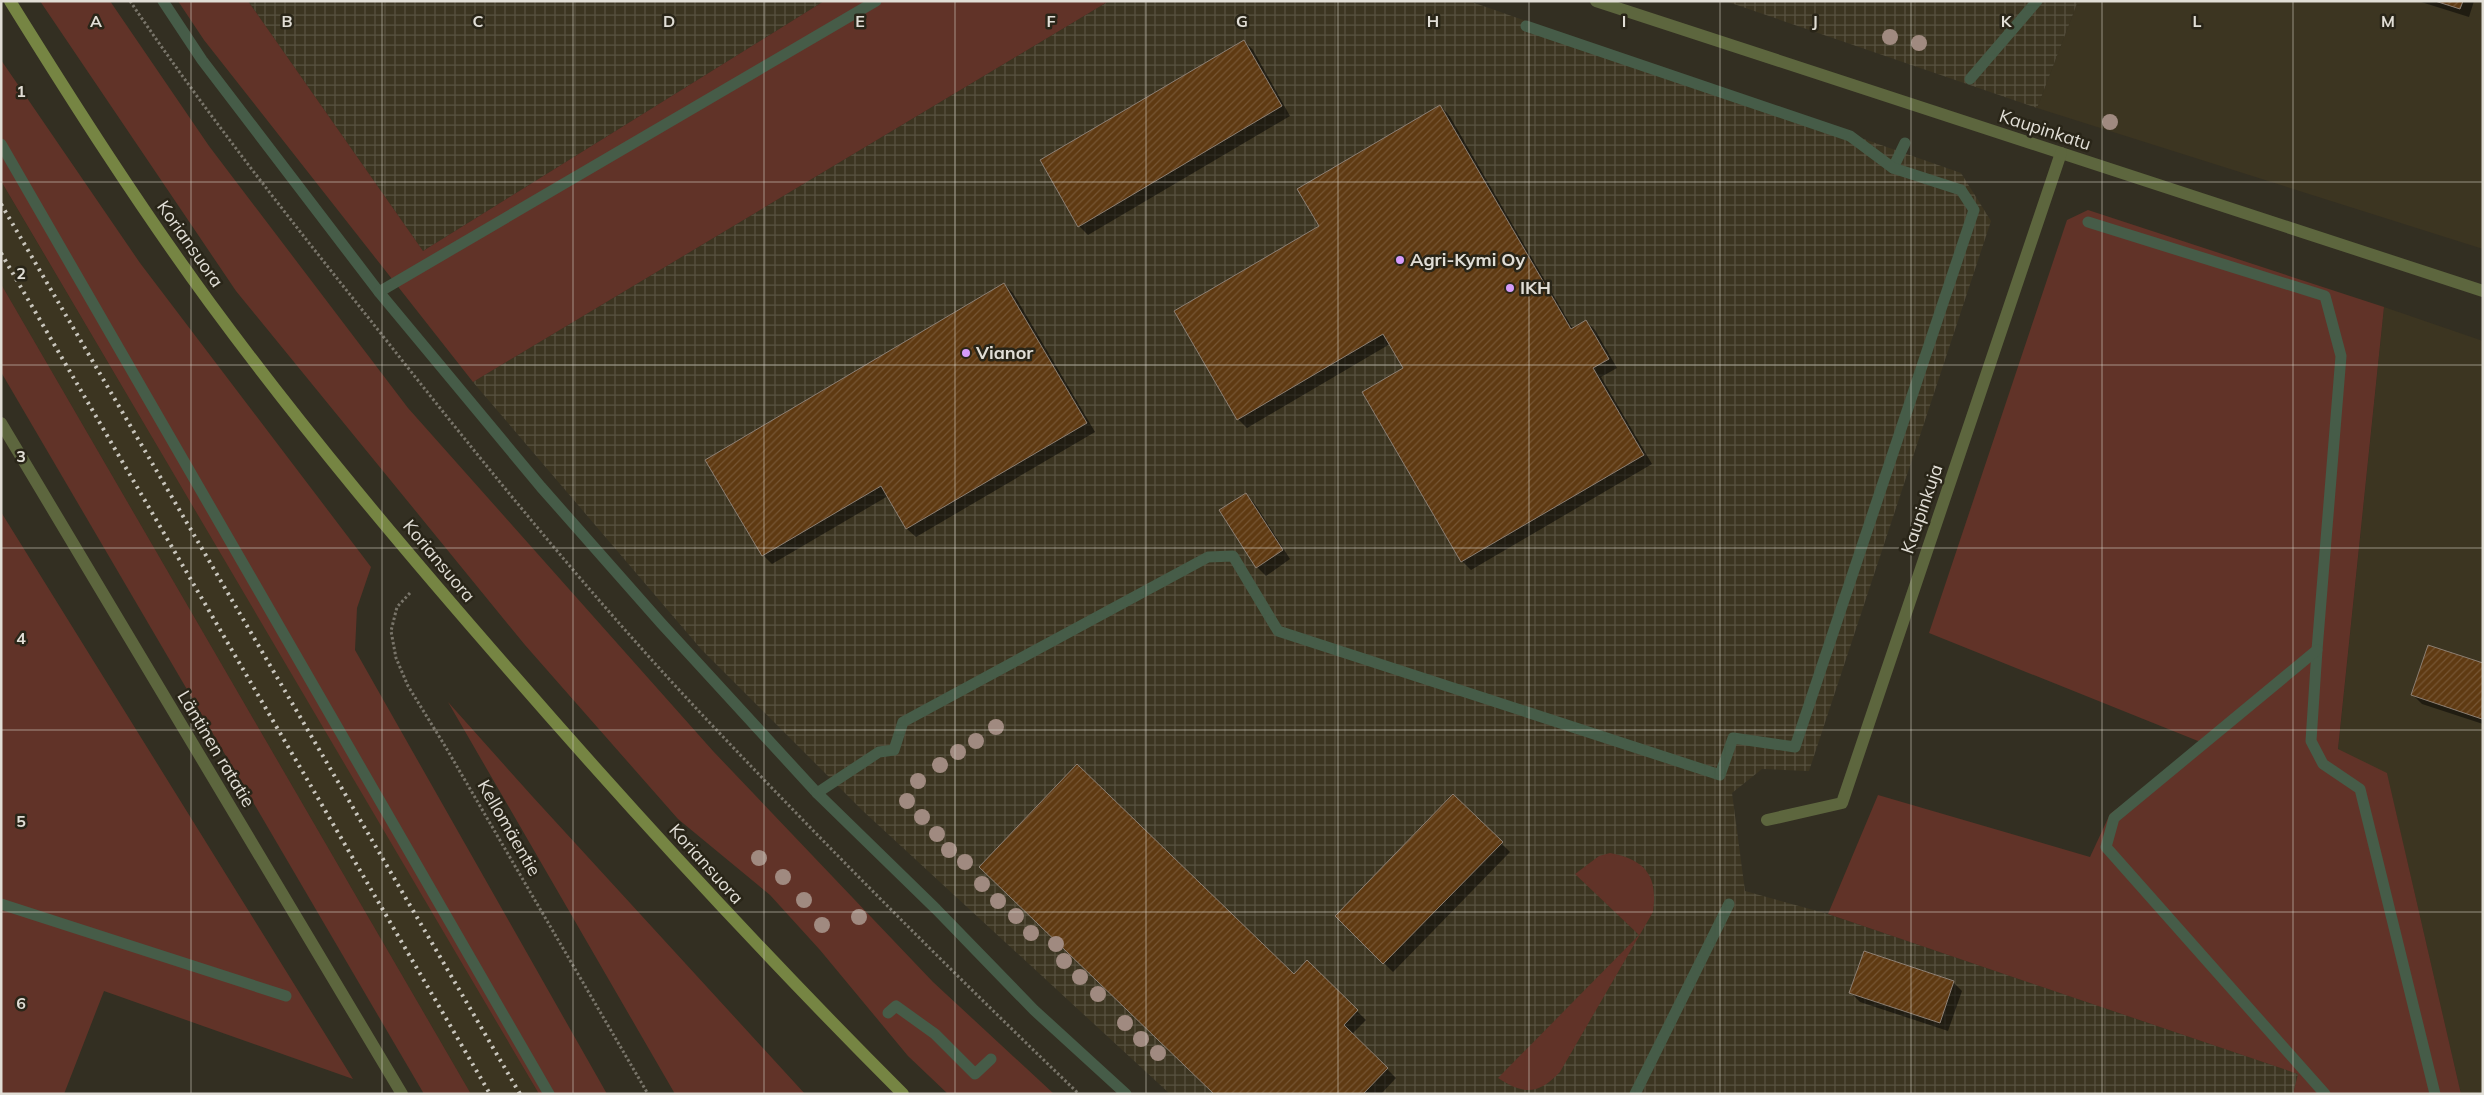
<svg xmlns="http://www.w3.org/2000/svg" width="2484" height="1095" font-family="Mulish,sans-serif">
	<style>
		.built { fill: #3c3521 }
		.industrial { fill: url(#industrial-grid) }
		.green { fill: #613328 }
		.shadow { fill: #0007 }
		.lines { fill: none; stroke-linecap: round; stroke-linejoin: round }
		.stream { stroke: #465c48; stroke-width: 11 }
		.building { fill: url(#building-hatch); stroke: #8c7f73 }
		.path { stroke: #79756a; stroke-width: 3; stroke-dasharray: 2.5 2.5; stroke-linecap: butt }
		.street { stroke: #5d663e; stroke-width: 12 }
		.secondary { stroke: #768543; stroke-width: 12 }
		.rail { stroke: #c9c6bd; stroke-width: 4; stroke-dasharray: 2.5 5; stroke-linecap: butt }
		.tree { fill: #a08a80 }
		.grid { fill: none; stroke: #e1ded6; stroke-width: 1; stroke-opacity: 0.55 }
		.poi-dot { fill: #d59cfb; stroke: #292518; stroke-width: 2 }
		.labels { text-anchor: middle; stroke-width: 5; stroke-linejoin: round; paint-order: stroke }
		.street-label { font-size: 18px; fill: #e1ded6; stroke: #292518 }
		.poi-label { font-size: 18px; font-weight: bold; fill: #e1ded6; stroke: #292518; text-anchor: start }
		.grid-label { font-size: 16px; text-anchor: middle; font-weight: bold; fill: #e1ded6; stroke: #292518; stroke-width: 5; stroke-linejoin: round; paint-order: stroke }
	</style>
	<defs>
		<pattern id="industrial-grid" width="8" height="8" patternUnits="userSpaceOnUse" patternTransform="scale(1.25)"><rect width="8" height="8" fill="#3c3521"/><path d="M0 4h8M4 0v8" fill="none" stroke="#585240"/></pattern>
		<pattern id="building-hatch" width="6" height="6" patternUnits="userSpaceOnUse" patternTransform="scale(1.25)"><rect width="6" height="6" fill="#5f3a12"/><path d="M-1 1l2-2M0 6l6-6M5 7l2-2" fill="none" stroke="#765634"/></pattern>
	</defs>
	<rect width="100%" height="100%" fill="#332f22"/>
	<!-- built -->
	<g class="built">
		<path d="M2078 1H2483V249L2037 108Z"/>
		<path d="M1 181 403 862 539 1094H471L1 284Z"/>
		<path d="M2384 307 2483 341V1094H2461L2387 774 2338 750Z"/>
	</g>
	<!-- industrial -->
	<g class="industrial">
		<path d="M248 1H824L423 251Z"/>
		<path d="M1109 1H1469L1961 173 1991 221 1809 771 1762 769 1732 793 1745 891 1828 914 2299 1074 2293 1094H1170L863 811 701 649 473 382Z"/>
		<path d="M1725 1H2078L2037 108Z"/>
	</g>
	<!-- green -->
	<g class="green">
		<path d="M40 1H110L209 146 408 408 713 751 933 982 1054 1094H948L908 1056 820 950 770 895 678 819 525 645 236 291Z"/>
		<path d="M178 1H248L423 251 824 1H1109L473 382 204 40Z"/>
		<path d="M1 60 140 263 371 567 357 608 355 650 607 1094H539L30 230 1 181Z"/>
		<path d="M2088 210 2384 307 2338 749 2387 773 2461 1094H2293L2298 1074 1828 914 1878 795 2090 857 2110 814 2203 743 1929 633 2067 220Z"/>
		<path d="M1 284 471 1094H424L1 372Z"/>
		<path d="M1 513V512L353 1079 104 991 64 1094H1Z"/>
		<path d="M448 702 532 796 805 1094H675Z"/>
		<path d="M1610 853C1646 860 1658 876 1653 912L1560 1072C1538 1095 1524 1095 1498 1078L1639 935 1575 874 1599 856Z"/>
	</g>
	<!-- shadow -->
	<g class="shadow">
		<path d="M2418 1H2474L2469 17Z"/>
		<path d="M1244 41 1253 50 1290 116 1088 235 1079 226Z"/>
		<path d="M1440 106 1449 115 1573 329 1586 321 1595 330 1617 368 1601 377 1652 464 1471 570 1462 561 1405 369 1390 344 1247 428 1238 419 1321 227Z"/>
		<path d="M1004 284 1013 293 1095 432 916 537 907 529 888 496 772 564 763 555Z"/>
		<path d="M1246 495 1255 504 1290 559 1266 576 1257 567Z"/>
		<path d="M2483 664V724L2422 704 2413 695Z"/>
		<path d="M1454 796 1510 852 1393 972 1336 916Z"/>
		<path d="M1307 962 1366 1020 1352 1034 1396 1078 1381 1094H1216L1294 976Z"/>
		<path d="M1953 982 1962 991 1948 1031 1860 1002 1851 993Z"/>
	</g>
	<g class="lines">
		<!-- stream -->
		<g class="stream">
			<path d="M163 1 202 60 379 292"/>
			<path d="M1970 79 2037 1"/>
			<path d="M1 144 549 1094"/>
			<path d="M1893 168 1905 143"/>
			<path d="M2088 222 2325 296 2341 356 2317 650 2311 741 2323 764 2360 789 2435 1094"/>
			<path d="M2317 650 2114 818 2106 847 2325 1094"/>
			<path d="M817 793 661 623 541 487 379 292 876 1"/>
			<path d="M1 904 286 996"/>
			<path d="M888 1013 896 1006 935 1034 975 1074 991 1059"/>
			<path d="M1126 1094 1034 1010 936 909 817 793 879 752 894 750 903 722 1208 557 1233 556 1278 631 1720 775 1733 738 1795 747 1974 210 1961 190 1893 168 1850 136 1526 26"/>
			<path d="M1635 1094 1729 904"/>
		</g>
	</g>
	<!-- building -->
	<g class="building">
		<path d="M2435 1H2463L2460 9Z"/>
		<path d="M1244 40 1282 106 1078 227 1040 160Z"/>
		<path d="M1440 105 1571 329 1586 320 1609 359 1593 368 1644 455 1461 562 1362 392 1403 368 1383 334 1237 420 1174 311 1319 226 1297 189Z"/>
		<path d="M1004 283 1087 423 906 529 881 486 762 556 705 460Z"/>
		<path d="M1246 493 1283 550 1256 568 1219 510Z"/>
		<path d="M2428 645 2483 663 2482 719 2411 695Z"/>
		<path d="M1077 764 1294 974 1307 960 1358 1010 1344 1025 1388 1068 1363 1094H1214L979 867Z"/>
		<path d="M1453 794 1503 842 1383 964 1335 916Z"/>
		<path d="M1864 951 1954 981 1940 1023 1849 993Z"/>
	</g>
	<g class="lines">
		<!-- path -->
		<g class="path">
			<path d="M130 1C205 112 288 217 371 321 479 458 589 595 709 722 829 849 953 973 1079 1094"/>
			<path d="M410 593 397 607 391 631 396 658 408 686 445 746 648 1094"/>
		</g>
		<!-- street -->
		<g class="street">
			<path d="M1596 1 2483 291"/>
			<path d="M1 423 402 1094"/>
			<path d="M1767 820 1842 803 2061 153"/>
		</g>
		<!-- secondary -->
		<path class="secondary" d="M10 1C74 104 139 206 210 303 304 431 407 553 511 672 637 817 767 958 903 1094"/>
		<!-- rail -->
		<g class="rail">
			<path d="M1 204 520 1094"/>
			<path d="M1 253 490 1094"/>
		</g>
	</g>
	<!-- trees -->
	<g class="tree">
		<circle cx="1890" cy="37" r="8"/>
		<circle cx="1919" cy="43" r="8"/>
		<circle cx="2110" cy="122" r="8"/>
		<circle cx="996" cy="727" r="8"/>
		<circle cx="976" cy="741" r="8"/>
		<circle cx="958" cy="752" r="8"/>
		<circle cx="940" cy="765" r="8"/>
		<circle cx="918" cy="781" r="8"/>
		<circle cx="907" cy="801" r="8"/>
		<circle cx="922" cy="817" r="8"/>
		<circle cx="937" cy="834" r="8"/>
		<circle cx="949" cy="850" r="8"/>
		<circle cx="759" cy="858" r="8"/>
		<circle cx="965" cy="862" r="8"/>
		<circle cx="783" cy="877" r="8"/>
		<circle cx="982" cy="884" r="8"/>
		<circle cx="804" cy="900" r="8"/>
		<circle cx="998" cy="901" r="8"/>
		<circle cx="1016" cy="916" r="8"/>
		<circle cx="859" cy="917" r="8"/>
		<circle cx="822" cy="925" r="8"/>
		<circle cx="1031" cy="933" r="8"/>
		<circle cx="1056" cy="944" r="8"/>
		<circle cx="1064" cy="961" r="8"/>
		<circle cx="1080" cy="977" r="8"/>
		<circle cx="1098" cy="994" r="8"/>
		<circle cx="1125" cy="1023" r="8"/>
		<circle cx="1141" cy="1039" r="8"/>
		<circle cx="1158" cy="1053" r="8"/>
	</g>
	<!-- grid -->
	<path class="grid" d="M191 1V1094M382 1V1094M573 1V1094M764 1V1094M955 1V1094M1146 1V1094M1338 1V1094M1529 1V1094M1720 1V1094M1911 1V1094M2102 1V1094M2293 1V1094M1 182H2483M1 365H2483M1 548H2483M1 730H2483M1 912H2483"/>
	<!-- markers -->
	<g class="poi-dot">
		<circle cx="1400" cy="260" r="5"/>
		<circle cx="1510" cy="288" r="5"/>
		<circle cx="966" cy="353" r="5"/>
	</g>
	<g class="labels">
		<!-- street labels -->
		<g class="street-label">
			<text transform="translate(2045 130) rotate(18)" y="6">Kaupinkatu</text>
			<text transform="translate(190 244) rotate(55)" y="6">Koriansuora</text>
			<text transform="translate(1922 509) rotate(-71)" y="6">Kaupinkuja</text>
			<text transform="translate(439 561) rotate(50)" y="6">Koriansuora</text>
			<text transform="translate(216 749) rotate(59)" y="6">Läntinen ratatie</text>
			<text transform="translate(509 828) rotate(60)" y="6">Kellomäentie</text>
			<text transform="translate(706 864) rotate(48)" y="6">Koriansuora</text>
		</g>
		<!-- poi labels -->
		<g class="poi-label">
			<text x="1410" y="266">Agri-Kymi Oy</text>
			<text x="1520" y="294">IKH</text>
			<text x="976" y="359">Vianor</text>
		</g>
	</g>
	<g class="grid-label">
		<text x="96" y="27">A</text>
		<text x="287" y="27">B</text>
		<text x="478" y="27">C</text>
		<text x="669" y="27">D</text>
		<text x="860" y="27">E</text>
		<text x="1051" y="27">F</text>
		<text x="1242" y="27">G</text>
		<text x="1433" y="27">H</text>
		<text x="1624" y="27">I</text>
		<text x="1815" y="27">J</text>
		<text x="2006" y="27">K</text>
		<text x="2197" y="27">L</text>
		<text x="2388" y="27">M</text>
		<text x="21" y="97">1</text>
		<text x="21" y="279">2</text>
		<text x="21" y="462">3</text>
		<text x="21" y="644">4</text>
		<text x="21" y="827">5</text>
		<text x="21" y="1009">6</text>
	</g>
	<!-- border -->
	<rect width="2484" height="1095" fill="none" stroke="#e1ded6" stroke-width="5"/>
</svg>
